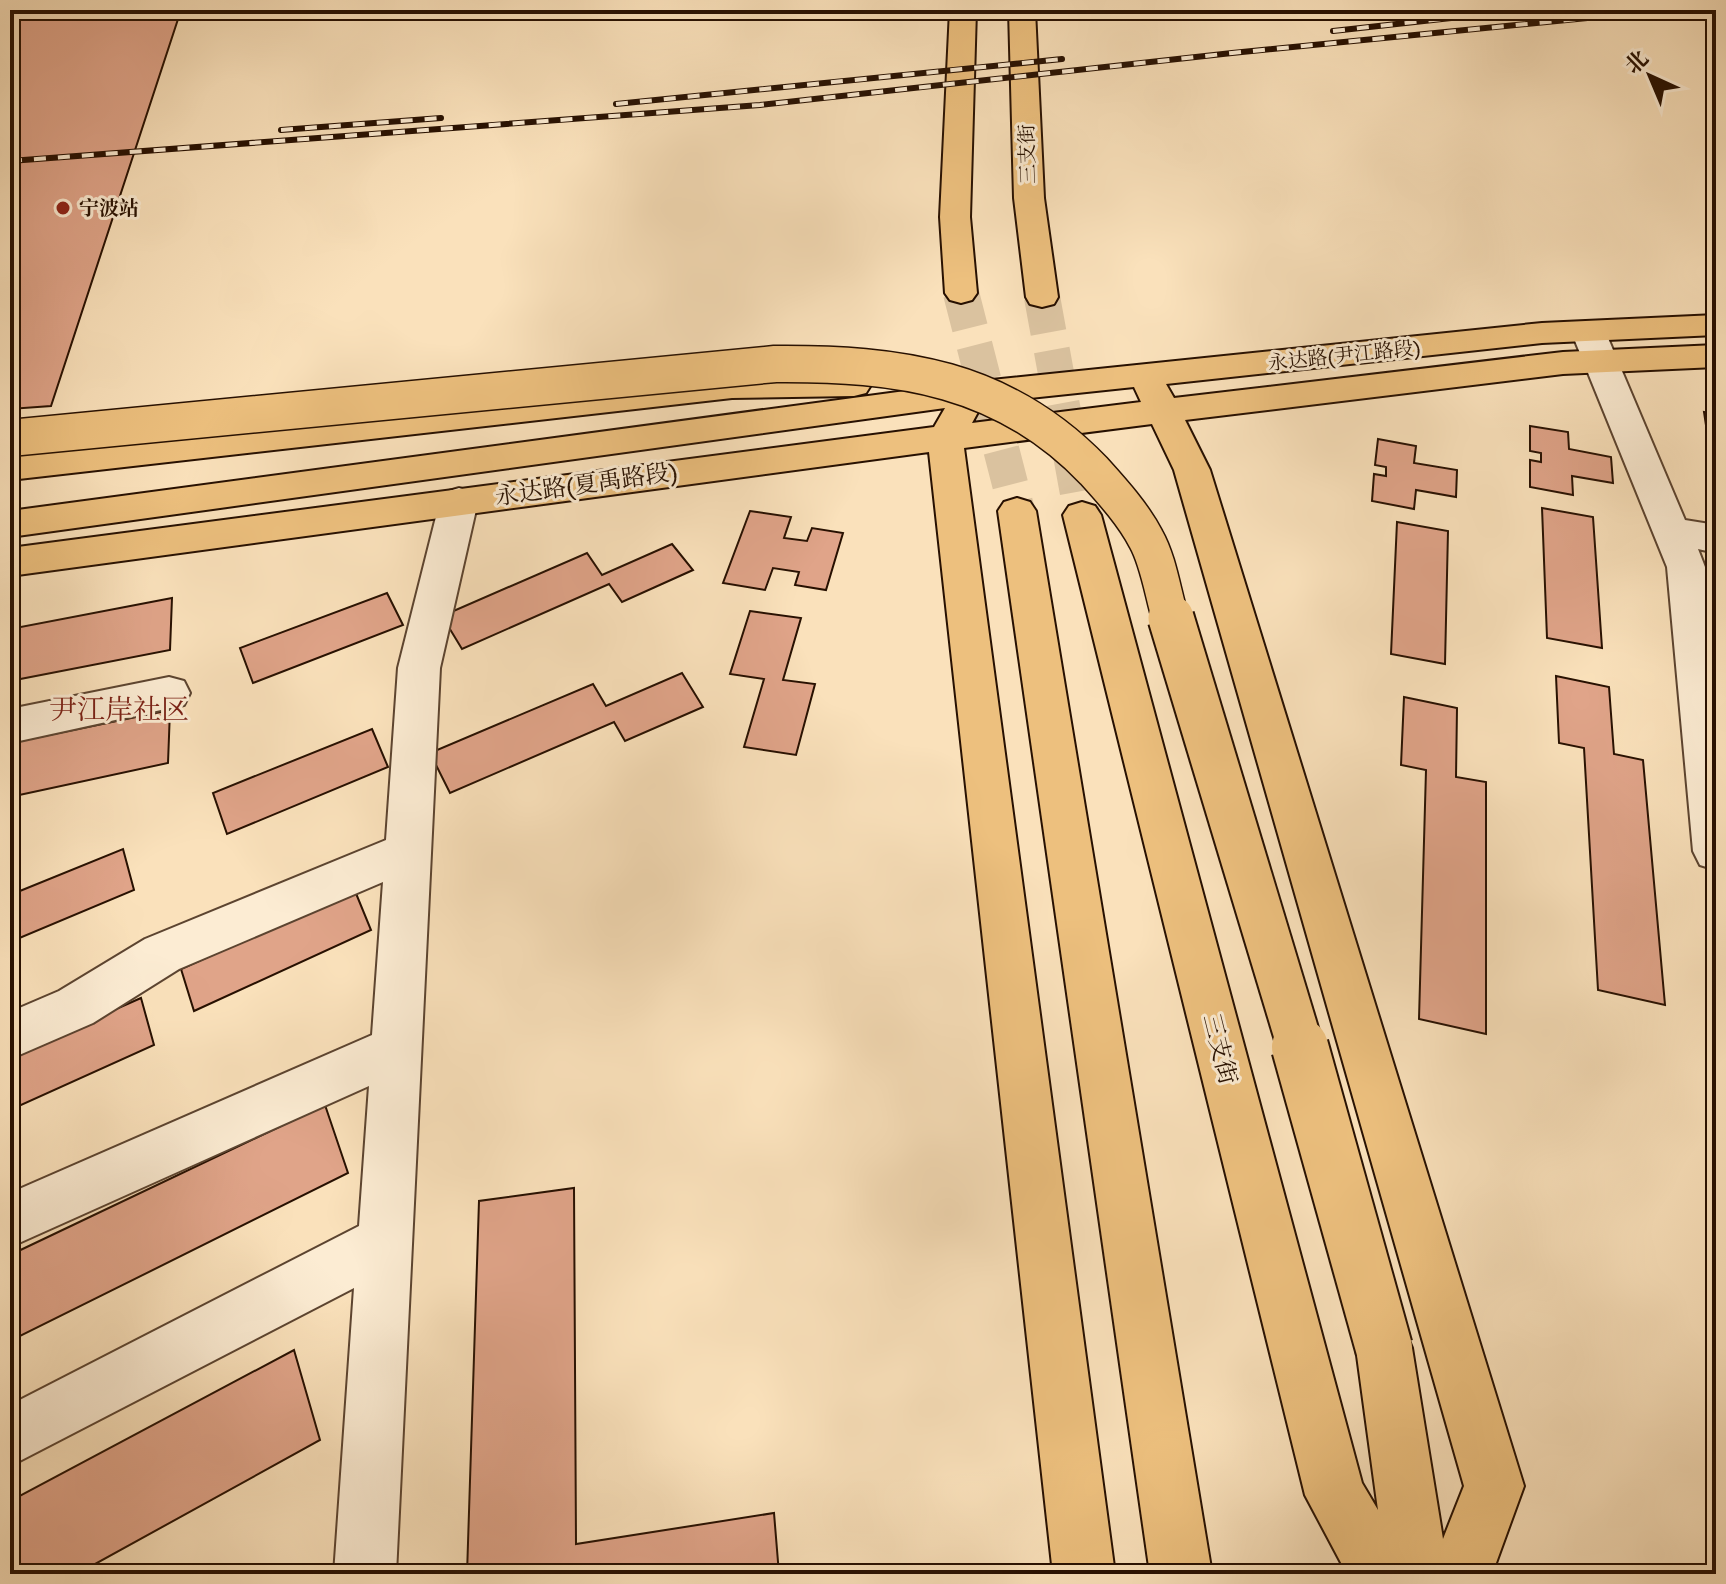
<svg xmlns="http://www.w3.org/2000/svg" width="1726" height="1584" font-family="'IM FELL DW Pica','Noto Serif SC',serif">
	<style>
		.building { fill: #e0a489; stroke: #271001; stroke-width: 2 }
		.lines { fill: none; stroke-linecap: round; stroke-linejoin: round }
		.major-tunnel { stroke: #dac29f; stroke-width: 36; stroke-dasharray: 36 18; stroke-linecap: butt }
		.minor-casing { stroke: #5c4430; stroke-width: 4 }
		.major-casing { stroke: #271001; stroke-width: 4 }
		.minor { fill: #fcecd3; fill-rule: evenodd }
		.major { fill: #edc07e; fill-rule: evenodd }
		.rail-casing { stroke: #271001; stroke-width: 6 }
		.rail { stroke: #fcecd3; stroke-width: 4; stroke-dasharray: 12; stroke-linecap: butt }
		.major-bridge-far2-casing { stroke: #271001; stroke-width: 39; stroke-linecap: butt }
		.major-bridge-far1-casing { stroke: #271001; stroke-width: 49; stroke-linecap: butt }
		.major-bridge-casing { stroke: #271001; stroke-width: 60; stroke-linecap: butt }
		.major-bridge-far2 { stroke: #edc07e; stroke-width: 36 }
		.major-bridge-far1 { stroke: #edc07e; stroke-width: 45 }
		.major-bridge { stroke: #edc07e; stroke-width: 56 }
		.poi-dot { fill: #8f2418; stroke: #fcecd3; stroke-width: 3 }
		.labels { text-anchor: middle; stroke-width: 6; stroke-linejoin: round; paint-order: stroke }
		.far-street-label { font-size: 20px; fill: #271001; stroke: #fcecd3 }
		.far-poi-label { font-size: 20px; font-weight: bold; fill: #271001; stroke: #fcecd3; text-anchor: start }
		.street-label { font-size: 24px; fill: #271001; stroke: #fcecd3 }
		.quarter-label { font-size: 28px; fill: #7a1f14; stroke: #fcecd3 }
	</style>
	<rect width="100%" height="100%" fill="#fae1bb"/>
	<filter id="stains"><feTurbulence type="fractalNoise" baseFrequency=".0025" numOctaves="4"/><feColorMatrix values="0 0 0 0 .2 0 0 0 0 .09 0 0 0 0 .02 0 0 0 .5 -.17"/></filter>
	<radialGradient id="worn" r=".72"><stop offset=".6" stop-color="#630" stop-opacity="0"/><stop offset="1" stop-color="#630" stop-opacity=".3"/></radialGradient>
	<!-- building -->
	<g class="building">
		<path d="M10 10H181L51 406 10 409Z"/>
		<path d="M1704 412 1716 414V492Z"/>
		<path d="M1530 426 1568 432 1569 449 1611 457 1613 483 1572 476 1573 495 1530 487V460L1541 462V453L1530 451Z"/>
		<path d="M1378 439 1416 446 1414 463 1457 470 1456 497 1416 490 1414 509 1372 501 1374 474 1386 476V467L1375 465Z"/>
		<path d="M1542 508 1593 517 1602 648 1547 638Z"/>
		<path d="M750 511 791 517 784 538 807 541 812 528 843 533 826 590 795 585 799 572 773 568 765 590 723 583Z"/>
		<path d="M1397 522 1448 531 1445 664 1391 654Z"/>
		<path d="M672 544 693 570 622 602 609 584 462 649 442 616 587 553 602 575Z"/>
		<path d="M387 593 403 625 253 683 240 648Z"/>
		<path d="M172 598 170 650 10 681V629Z"/>
		<path d="M750 611 801 618 783 680 815 684 796 755 744 747 764 679 730 674Z"/>
		<path d="M682 673 703 707 625 741 614 722 450 793 430 753 593 684 606 706Z"/>
		<path d="M1556 676 1609 687 1614 754 1643 760 1665 1005 1598 990 1584 748 1559 743Z"/>
		<path d="M1404 697 1457 708 1456 777 1486 782V1034L1419 1019 1426 770 1401 765Z"/>
		<path d="M170 710 168 763 10 797V743Z"/>
		<path d="M372 729 388 767 227 834 213 793Z"/>
		<path d="M123 849 134 890 10 942V895Z"/>
		<path d="M355 891 371 930 194 1011 181 969Z"/>
		<path d="M141 998 154 1045 10 1110V1056Z"/>
		<path d="M325 1105 348 1173 10 1341V1255Z"/>
		<path d="M574 1188 576 1544 774 1513 779 1574H467L479 1201Z"/>
		<path d="M294 1350 320 1440 77 1574H10V1501Z"/>
	</g>
	<g class="lines">
		<!-- major-tunnel -->
		<g class="major-tunnel">
			<path d="M961 293 1017 511"/>
			<path d="M1042 297 1082 515"/>
		</g>
		<defs>
			<g id="minor">
				<path d="M1588 321 1600 324 1605 331 1685 520 1716 525V553L1698 549 1705 567 1716 657V870L1700 865 1693 851 1667 567 1571 331 1576 324Z"/>
				<path d="M459 488 472 492 478 501 440 668 396 1574H334L354 1288 10 1466V1405L359 1226 369 1086 10 1247V1193L372 1035 383 882 179 969 93 1023 10 1059V1012L59 991 145 939 386 840 398 668 440 501 446 492Z"/>
				<path d="M169 677 184 681 190 693 184 705 10 743V709Z"/>
			</g>
			<g id="major">
				<path d="M950 10H976L970 217 977 293 972 300 961 303 950 300 945 293 940 217Z"/>
				<path d="M1009 10H1035L1044 198 1058 297 1054 304 1042 307 1030 304 1026 297 1014 198Z"/>
				<path d="M1716 315V335L1542 343 1166 384 1174 398 1563 352 1716 345V367L1563 374 1185 420 1210 470 1524 1486 1492 1574H1347L1305 1495 1063 515 1069 506 1082 502 1095 506 1101 515 1362 1483 1378 1510 1356 1348 1364 1328 1384 1320 1404 1328 1412 1348 1443 1539 1464 1486 1174 470 1152 424 964 448 1115 1574H1053L929 452 10 576V548L934 427 945 408 10 537V511L972 382 1542 323ZM1134 387 1141 402 972 423 978 412 973 404Z"/>
				<path d="M854 374 866 377 871 385 866 393 854 396 732 398 10 480V454L732 376Z"/>
				<path d="M1017 498 1030 502 1036 511 1212 1574H1150L998 511 1004 502Z"/>
			</g>
		</defs>
		<!-- minor casing -->
		<use href="#minor" class="minor-casing"/>
		<!-- major casing -->
		<use href="#major" class="major-casing"/>
		<!-- minor -->
		<use href="#minor" class="minor"/>
		<!-- major -->
		<use href="#major" class="major"/>
		<defs>
			<g id="rail">
				<path d="M1333 31 1524 10"/>
				<path d="M616 104 1062 59"/>
				<path d="M281 130 441 118"/>
				<path d="M10 161 760 105 1232 53 1669 10"/>
			</g>
		</defs>
		<!-- rail casing -->
		<use href="#rail" class="rail-casing"/>
		<!-- rail -->
		<use href="#rail" class="rail"/>
		<defs>
			<path id="major-bridge-far2" d="M10 438 775 364C899 363 1004 377 1094 471 1112 491 1133 514 1146 539 1159 562 1163 595 1171 620"/>
			<path id="major-bridge-far1" d="M1171 618 1301 1049"/>
			<path id="major-bridge" d="M1300 1047 1384 1348"/>
		</defs>
		<!-- major-bridge-far2 casing -->
		<use href="#major-bridge-far2" class="major-bridge-far2-casing"/>
		<!-- major-bridge-far1 casing -->
		<use href="#major-bridge-far1" class="major-bridge-far1-casing"/>
		<!-- major-bridge casing -->
		<use href="#major-bridge" class="major-bridge-casing"/>
		<!-- major-bridge-far2 -->
		<use href="#major-bridge-far2" class="major-bridge-far2"/>
		<!-- major-bridge-far1 -->
		<use href="#major-bridge-far1" class="major-bridge-far1"/>
		<!-- major-bridge -->
		<use href="#major-bridge" class="major-bridge"/>
	</g>
	<!-- markers -->
	<circle class="poi-dot" cx="63" cy="208" r="8"/>
	<g class="labels">
		<!-- far-street labels -->
		<g class="far-street-label">
			<text transform="translate(1027 154) rotate(-92)" y="7">三支街</text>
			<text transform="translate(1344 355) rotate(-6)" y="7">永达路(尹江路段)</text>
		</g>
		<!-- far-poi labels -->
		<g class="far-poi-label">
			<text x="79" y="215">宁波站</text>
		</g>
		<!-- street labels -->
		<g class="street-label">
			<text transform="translate(586 484) rotate(-8)" y="8">永达路(夏禹路段)</text>
			<text transform="translate(1220 1049) rotate(76)" y="8">三支街</text>
		</g>
		<!-- quarter labels -->
		<g class="quarter-label">
			<text x="119" y="719">尹江岸社区</text>
		</g>
	</g>
	<!-- margin -->
	<rect width="1726" height="1584" fill="none" stroke="#fae1bb" stroke-width="40"/>
	<rect x="12" y="12" width="1702" height="1560" fill="none" stroke="#271001" stroke-width="4"/>
	<rect x="20" y="20" width="1686" height="1544" fill="none" stroke="#271001" stroke-width="2"/>
	<!-- north arrow -->
	<g transform="translate(1650 76) rotate(316)" stroke="#fcecd3" stroke-width="6" paint-order="stroke">
	<path d="M0-6L14 30L0 20L-14 30Z" fill="#271001"/>
	<text y="-12" font-size="22" font-weight="bold" text-anchor="middle" fill="#271001">北</text>
	</g>
	<rect width="100%" height="100%" filter="url(#stains)"/>
	<rect width="100%" height="100%" fill="url(#worn)"/>
</svg>
